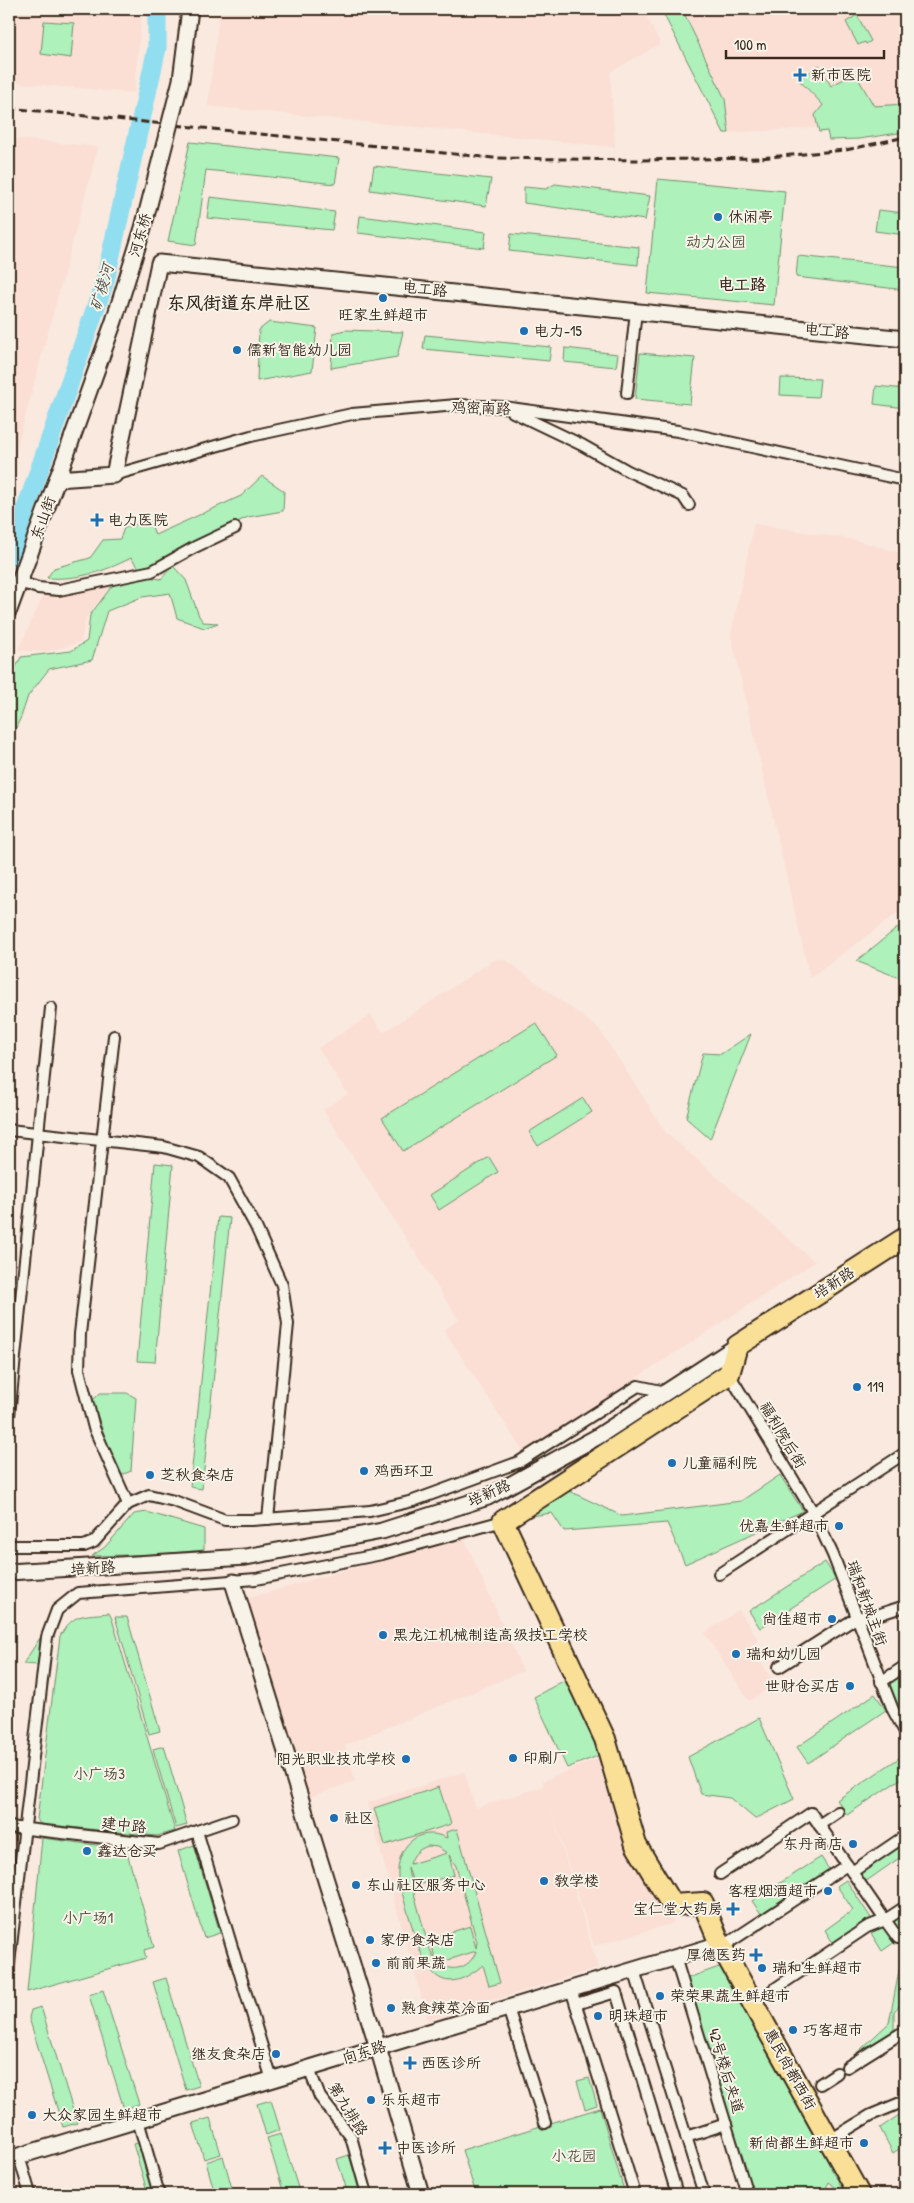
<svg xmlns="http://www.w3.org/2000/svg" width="914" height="2203" font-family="'Patrick Hand','LXGW WenKai TC',sans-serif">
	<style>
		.built { fill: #fbded4 }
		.green { fill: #aef1ba; stroke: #748e6c; fill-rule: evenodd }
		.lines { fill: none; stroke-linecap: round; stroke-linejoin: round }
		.river { stroke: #91def0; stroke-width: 19 }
		.street-casing { stroke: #3b2a1e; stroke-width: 14 }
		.secondary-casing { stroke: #3b2a1e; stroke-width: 19 }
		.highway-casing { stroke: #3b2a1e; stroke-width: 24 }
		.street { stroke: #f7f3e8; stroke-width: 10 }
		.secondary { stroke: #f7f3e8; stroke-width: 15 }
		.highway { stroke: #f9e096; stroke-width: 20 }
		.rail { stroke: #3b2a1e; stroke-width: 3; stroke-dasharray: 8 4; stroke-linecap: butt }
		.secondary-bridge-casing { stroke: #3b2a1e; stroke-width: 19; stroke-linecap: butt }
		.secondary-bridge { stroke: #f7f3e8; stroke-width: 15 }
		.poi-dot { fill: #1f6fb2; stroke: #f7f3e8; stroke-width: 2 }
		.labels { text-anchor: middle; stroke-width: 4; stroke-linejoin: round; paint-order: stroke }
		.poi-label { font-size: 15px; fill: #3b2a1e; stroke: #f7f3e8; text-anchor: start }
		.street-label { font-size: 15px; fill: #3b2a1e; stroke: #f7f3e8 }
		.park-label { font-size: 15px; fill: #52523d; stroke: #f7f3e8 }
		.neighbourhood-label { font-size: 16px; font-weight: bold; fill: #3b2a1e; stroke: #f7f3e8 }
		.water-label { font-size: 16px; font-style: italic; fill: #505752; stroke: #f7f3e8 }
		.quarter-label { font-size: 18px; font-weight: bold; fill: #3b2a1e; stroke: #f7f3e8 }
	</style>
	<rect width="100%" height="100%" fill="#f9e9df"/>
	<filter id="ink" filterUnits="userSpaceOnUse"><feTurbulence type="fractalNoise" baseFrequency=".02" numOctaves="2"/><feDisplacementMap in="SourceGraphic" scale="10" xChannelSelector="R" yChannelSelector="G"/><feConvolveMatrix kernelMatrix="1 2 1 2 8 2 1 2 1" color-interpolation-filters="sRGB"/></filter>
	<g filter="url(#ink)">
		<!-- built -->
		<g class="built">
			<path d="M9 9H142L134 93 9 82Z"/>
			<path d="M220 9H643L660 44 610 72 615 147 208 106Z"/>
			<path d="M661 9H905V111L812 128 724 133Z"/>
			<path d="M9 138 98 147 9 476Z"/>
			<path d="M754 524 854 540 905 554V907L810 978 731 635Z"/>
			<path d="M49 584 111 585 85 619 81 642 45 652 18 650Z"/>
			<path d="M496 959 506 960 599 1029 666 1133 815 1262 523 1451 444 1330 459 1320 323 1110 348 1094 318 1048 371 1015 383 1033Z"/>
			<path d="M463 1536 523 1671 345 1745 355 1781 310 1797 247 1599Z"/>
			<path d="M739 1610 758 1640 750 1646 775 1684 749 1701 705 1633Z"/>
			<path d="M606 1755 631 1846 674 1923 594 1946 544 1787 598 1968 428 2020 367 1803 464 1772 476 1808 544 1786 543 1781Z"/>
			<path d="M9 1950H20L9 2014Z"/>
		</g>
		<!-- green -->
		<g class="green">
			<path d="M661 9H682L725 99 729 133H724Z"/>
			<path d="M857 15 871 41 866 44 865 42 858 45 846 22Z"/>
			<path d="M44 21 74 23 71 58 41 54Z"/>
			<path d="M819 65 831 86 855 73 874 106 905 104V132L859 139 829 140 827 131 819 132 815 115 823 105 799 80Z"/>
			<path d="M190 142 339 158 335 184 206 170 196 245 168 241Z"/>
			<path d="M374 166 491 179 486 206 370 190Z"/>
			<path d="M658 179 785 191 774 305 647 293Z"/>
			<path d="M555 184 650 196 645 220 524 203V187L546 189Z"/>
			<path d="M210 197 335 212 332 230 207 218Z"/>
			<path d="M878 210 905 213V235L875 231Z"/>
			<path d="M360 216 486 232 484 248 358 233Z"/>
			<path d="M511 234 639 247 638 265 509 251Z"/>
			<path d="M798 256 905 267V290L796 277Z"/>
			<path d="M269 322 317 328 312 371 257 381 259 330Z"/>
			<path d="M345 330 403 332 397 357 331 368 333 333Z"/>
			<path d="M425 335 551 347 549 361 423 349Z"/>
			<path d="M565 348 618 354 616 367 564 362Z"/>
			<path d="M640 353 695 358 690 404 635 399Z"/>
			<path d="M781 378 820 379 818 397 780 395Z"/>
			<path d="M876 386 905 389V408L874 404Z"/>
			<path d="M262 476 284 491 283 511 248 517 192 543 161 562 139 568 131 558C104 572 77 580 47 578L54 568 90 558 103 540 120 539 124 528 150 521 155 535 241 496Z"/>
			<path d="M173 566 186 580 199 616 203 622 218 623 204 628 177 618 170 593 142 597 107 611 92 660 49 669 28 696 21 717 9 742V681L21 657 71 651 87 641 90 615 115 582 141 576 161 579Z"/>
			<path d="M905 922V980L856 961Z"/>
			<path d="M536 1023 557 1055 403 1151 382 1118Z"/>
			<path d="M751 1034 710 1139 686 1118 703 1053 721 1054Z"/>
			<path d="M583 1098 592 1112 538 1146 529 1132Z"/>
			<path d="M489 1157 498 1172 439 1210 430 1195Z"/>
			<path d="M155 1163 173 1165 155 1362 137 1361Z"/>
			<path d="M218 1217 230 1218 202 1489 190 1487Z"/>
			<path d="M100 1393H127L136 1398 131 1471 122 1475 118 1472 92 1401Z"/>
			<path d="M780 1475 803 1511 685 1564 667 1523 564 1531 552 1513 524 1517 565 1489 622 1516 741 1501Z"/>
			<path d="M147 1512 204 1529V1550L161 1554 92 1556 105 1547 134 1514Z"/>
			<path d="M825 1562 836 1579 760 1628 749 1611Z"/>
			<path d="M109 1613 112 1619 175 1831 157 1836 40 1824 37 1819 60 1636C74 1612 83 1616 109 1613Z"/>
			<path d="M115 1617H127L160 1731 149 1734Z"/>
			<path d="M40 1638 38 1665 23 1664Z"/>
			<path d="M901 1675 905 1682V1706L897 1711 887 1685Z"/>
			<path d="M565 1680 600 1755 567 1768 534 1697Z"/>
			<path d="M875 1694 886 1710 808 1763 797 1747Z"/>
			<path d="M759 1718 794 1799 755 1819 730 1798 701 1794 688 1757Z"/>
			<path d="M164 1746 187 1825 176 1828 153 1749Z"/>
			<path d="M905 1754V1776L847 1815 837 1800Z"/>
			<path d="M439 1787 451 1824 385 1845 374 1808Z"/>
			<path d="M457 1829 500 1983 489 1986 483 1965C438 2003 424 1966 412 1926 407 1910 402 1894 398 1877 396 1848 417 1824 447 1838L446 1832ZM428 1846 437 1847 447 1853 410 1864C413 1854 419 1849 428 1846ZM449 1855 456 1866 477 1942 476 1948 470 1926 430 1939 436 1961 429 1948 409 1875 408 1867 414 1886 454 1875ZM476 1951C471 1967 453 1974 439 1963Z"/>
			<path d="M42 1838 126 1849 154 1947 144 1950 146 1958 27 1992Z"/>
			<path d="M905 1841V1854L865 1882 859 1873Z"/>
			<path d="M194 1845 220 1933 204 1938 178 1851Z"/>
			<path d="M821 1857 830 1871 762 1915 752 1901Z"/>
			<path d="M846 1880 871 1918 833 1943 825 1930 853 1910 837 1886Z"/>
			<path d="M905 1911V1935L882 1951 871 1933Z"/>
			<path d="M905 1953C905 1971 910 1999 894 2011V2030L847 2062 889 2023 902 1955Z"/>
			<path d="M719 1967 726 1969 850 2194H843L829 2182 823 2194H751L685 1979Z"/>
			<path d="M166 1978 199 2086 186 2090 153 1982Z"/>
			<path d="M103 1990 139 2104 124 2109 89 1995Z"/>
			<path d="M41 2007 77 2123 63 2127 29 2018 31 2010Z"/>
			<path d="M589 2078 597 2105 585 2109 577 2081Z"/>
			<path d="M271 2100 280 2130 266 2135 257 2104Z"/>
			<path d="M600 2108 625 2194H476L462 2150Z"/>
			<path d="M905 2111V2145L893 2153 880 2128Z"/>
			<path d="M210 2118 221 2154 204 2159 193 2123Z"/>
			<path d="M281 2134 300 2194H284L267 2138Z"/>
			<path d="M141 2142 157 2194H148L133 2144Z"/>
			<path d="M349 2155 362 2194H348L337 2159Z"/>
			<path d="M223 2156 233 2192 215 2194 206 2162Z"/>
		</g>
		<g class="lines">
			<!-- river -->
			<path class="river" d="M9 557 105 281 157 48V9"/>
			<defs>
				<g id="street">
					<path d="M627 393 636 311"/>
					<path d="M513 412 582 445 628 471 683 496 689 505"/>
					<path d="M114 475 251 436 352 414 457 405 503 407 678 431 905 480"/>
					<path d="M19 582 38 588 59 590 152 571 195 547 235 528"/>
					<path d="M114 1036 80 1334 79 1370 94 1428 128 1504"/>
					<path d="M9 1130 164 1147 199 1157 229 1178 255 1225 282 1285 288 1324 268 1519"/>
					<path d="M729 1374 813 1512 833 1555 893 1710 905 1732"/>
					<path d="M9 1415 51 1008"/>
					<path d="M9 1546H84L94 1542 128 1504 149 1495 174 1501 225 1520H252L370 1511 413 1501 519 1462 638 1386 666 1392"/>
					<path d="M719 1574 905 1453"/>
					<path d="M779 1667 856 1618 877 1615 905 1606"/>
					<path d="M881 1682 902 1668 905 1673"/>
					<path d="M819 1825 838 1812"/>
					<path d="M9 1827 159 1844 232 1819"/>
					<path d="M197 1831 272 2080"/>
					<path d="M852 1872 885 1920 905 1907"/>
					<path d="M720 1874 811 1813 847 1865"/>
					<path d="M722 1947 847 1865 852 1872 905 1836"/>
					<path d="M675 1957 747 2194"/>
					<path d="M9 1963 47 1637 57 1610 78 1593 256 1579 382 1554 503 1521"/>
					<path d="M634 1970 704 2194"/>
					<path d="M571 1989 635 2194"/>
					<path d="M770 1992 867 1927 885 1920 898 1938"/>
					<path d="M576 2004 616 1992 677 2194"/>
					<path d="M508 2008 545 2123"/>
					<path d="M847 2067 900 2034 905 2033"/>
					<path d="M309 2069 320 2097 351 2137 367 2194"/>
					<path d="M820 2084 837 2073"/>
					<path d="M138 2120 159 2194"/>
					<path d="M686 2137 726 2124"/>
					<path d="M830 2140 871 2115 905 2101"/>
					<path d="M19 2156 30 2194"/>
				</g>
				<g id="secondary">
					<path d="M57 479 114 475 159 263 905 339"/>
					<path d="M9 610 66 455"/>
					<path d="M9 1572 246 1557 382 1531 488 1497 597 1437 737 1346"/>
					<path d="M233 1582 376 2041 421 2194"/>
					<path d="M9 2159 720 1944"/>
				</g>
				<path id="highway" d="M859 2194 720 1944 703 1903 672 1905 636 1845 605 1739 503 1521 729 1374 737 1346 905 1238"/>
			</defs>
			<!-- street casing -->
			<use href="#street" class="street-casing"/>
			<!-- secondary casing -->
			<use href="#secondary" class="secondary-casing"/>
			<!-- highway casing -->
			<use href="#highway" class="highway-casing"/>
			<!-- street -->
			<use href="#street" class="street"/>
			<!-- secondary -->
			<use href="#secondary" class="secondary"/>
			<!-- highway -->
			<use href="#highway" class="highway"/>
			<!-- rail -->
			<path class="rail" d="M9 108 493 158 639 160 759 158 846 150 905 137"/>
			<defs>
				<path id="secondary-bridge" d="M66 455 114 321 143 228 181 80 190 9"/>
			</defs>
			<!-- secondary-bridge casing -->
			<use href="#secondary-bridge" class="secondary-bridge-casing"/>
			<!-- secondary-bridge -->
			<use href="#secondary-bridge" class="secondary-bridge"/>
		</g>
	</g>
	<!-- markers -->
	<g class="poi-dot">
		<path d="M797.5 67.5h5v5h5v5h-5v5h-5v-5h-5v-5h5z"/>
		<circle cx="718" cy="217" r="5"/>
		<circle cx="383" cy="298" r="5"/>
		<circle cx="524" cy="331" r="5"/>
		<circle cx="237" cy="350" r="5"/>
		<path d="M94.5 512.5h5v5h5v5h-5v5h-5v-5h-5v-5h5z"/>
		<circle cx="857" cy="1387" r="5"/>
		<circle cx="672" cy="1463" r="5"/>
		<circle cx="364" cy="1471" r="5"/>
		<circle cx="150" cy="1475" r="5"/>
		<circle cx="839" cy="1526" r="5"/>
		<circle cx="832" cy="1619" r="5"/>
		<circle cx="383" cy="1635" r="5"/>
		<circle cx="736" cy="1654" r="5"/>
		<circle cx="850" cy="1686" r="5"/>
		<circle cx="513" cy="1758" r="5"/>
		<circle cx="406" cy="1759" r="5"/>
		<circle cx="334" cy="1818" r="5"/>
		<circle cx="853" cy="1844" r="5"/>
		<circle cx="87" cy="1851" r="5"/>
		<circle cx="544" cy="1881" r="5"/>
		<circle cx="356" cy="1885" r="5"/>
		<circle cx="828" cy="1891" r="5"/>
		<path d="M730.5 1901.5h5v5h5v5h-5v5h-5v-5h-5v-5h5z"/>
		<circle cx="370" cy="1940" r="5"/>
		<path d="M753.5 1947.5h5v5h5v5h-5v5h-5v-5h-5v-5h5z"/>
		<circle cx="376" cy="1963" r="5"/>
		<circle cx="762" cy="1968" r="5"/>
		<circle cx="660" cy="1996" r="5"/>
		<circle cx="391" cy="2008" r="5"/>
		<circle cx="598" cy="2016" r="5"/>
		<circle cx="793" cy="2030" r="5"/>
		<circle cx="276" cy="2054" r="5"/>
		<path d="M407.5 2055.5h5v5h5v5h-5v5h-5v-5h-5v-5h5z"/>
		<circle cx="371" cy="2100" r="5"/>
		<circle cx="32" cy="2115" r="5"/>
		<circle cx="864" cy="2143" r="5"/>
		<path d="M382.5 2140.5h5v5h5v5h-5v5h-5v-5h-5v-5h5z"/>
	</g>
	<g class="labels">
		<!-- poi labels -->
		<g class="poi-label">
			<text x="811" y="80">新市医院</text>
			<text x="728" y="222">休闲亭</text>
			<text x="383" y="320" text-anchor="middle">旺家生鲜超市</text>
			<text x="534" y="336">电力-15</text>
			<text x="247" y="355">儒新智能幼儿园</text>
			<text x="108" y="525">电力医院</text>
			<text x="867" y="1392">119</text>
			<text x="682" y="1468">儿童福利院</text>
			<text x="374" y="1476">鸡西环卫</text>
			<text x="160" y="1480">芝秋食杂店</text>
			<text x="829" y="1531" text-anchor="end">优嘉生鲜超市</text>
			<text x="822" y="1624" text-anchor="end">尚佳超市</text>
			<text x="393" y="1640">黑龙江机械制造高级技工学校</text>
			<text x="746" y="1659">瑞和幼儿园</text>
			<text x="840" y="1691" text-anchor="end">世财仓买店</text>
			<text x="523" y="1763">印刷厂</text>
			<text x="396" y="1764" text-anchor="end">阳光职业技术学校</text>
			<text x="344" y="1823">社区</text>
			<text x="843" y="1849" text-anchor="end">东丹商店</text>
			<text x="97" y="1856">鑫达仓买</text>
			<text x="554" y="1886">教学楼</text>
			<text x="366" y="1890">东山社区服务中心</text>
			<text x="818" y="1896" text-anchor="end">客程烟酒超市</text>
			<text x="723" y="1914" text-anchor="end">宝仁堂大药房</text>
			<text x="380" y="1945">家伊食杂店</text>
			<text x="746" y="1960" text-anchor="end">厚德医药</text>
			<text x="386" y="1968">前前果蔬</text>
			<text x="772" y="1973">瑞和生鲜超市</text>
			<text x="670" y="2001">荣荣果蔬生鲜超市</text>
			<text x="401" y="2013">熟食辣菜冷面</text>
			<text x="608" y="2021">明珠超市</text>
			<text x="803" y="2035">巧客超市</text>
			<text x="266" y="2059" text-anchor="end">继友食杂店</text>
			<text x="421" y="2068">西医诊所</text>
			<text x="381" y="2105">乐乐超市</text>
			<text x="42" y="2120">大众家园生鲜超市</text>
			<text x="854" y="2148" text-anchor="end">新尚都生鲜超市</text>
			<text x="396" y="2153">中医诊所</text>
		</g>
		<!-- street labels -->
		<g class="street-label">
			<text transform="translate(140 235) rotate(-74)" y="5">河东桥</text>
			<text transform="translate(425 289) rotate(6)" y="5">电工路</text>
			<text transform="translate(827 331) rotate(6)" y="5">电工路</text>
			<text transform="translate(481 408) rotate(2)" y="5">鸡密南路</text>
			<text transform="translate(43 518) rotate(-70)" y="5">东山街</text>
			<text transform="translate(834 1283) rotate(-33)" y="5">培新路</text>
			<text transform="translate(783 1435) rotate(59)" y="5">福利院后街</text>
			<text transform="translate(489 1493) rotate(-24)" y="5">培新路</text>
			<text transform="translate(93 1568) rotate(-3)" y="5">培新路</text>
			<text transform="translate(867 1603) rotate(70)" y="5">瑞和新城主街</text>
			<text transform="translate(124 1825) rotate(6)" y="5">建中路</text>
			<text transform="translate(364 2052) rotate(-17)" y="5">向东路</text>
			<text transform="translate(790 2069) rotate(61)" y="5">惠民尚都西街</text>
			<text transform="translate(726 2071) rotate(73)" y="5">42号楼后夹道</text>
			<text transform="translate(348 2109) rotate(58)" y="5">第九排路</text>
		</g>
		<!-- park labels -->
		<g class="park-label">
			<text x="716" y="247">动力公园</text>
			<text x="99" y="1779">小广场3</text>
			<text x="88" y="1923">小广场1</text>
			<text x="574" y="2161">小花园</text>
		</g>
		<!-- neighbourhood labels -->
		<g class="neighbourhood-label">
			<text x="742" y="290">电工路</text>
		</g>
		<!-- water labels -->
		<g class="water-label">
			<text transform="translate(101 287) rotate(-73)" y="6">矿棱河</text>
		</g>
		<!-- quarter labels -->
		<g class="quarter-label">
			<text x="239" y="309">东风街道东岸社区</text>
		</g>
	</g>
	<!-- margin -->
	<rect width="914" height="2203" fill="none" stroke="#f7f3e8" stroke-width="30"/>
	<rect x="15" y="15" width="884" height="2173" fill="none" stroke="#3b2a1e" stroke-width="2" filter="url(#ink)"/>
	<!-- scale -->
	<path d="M726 50v8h158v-8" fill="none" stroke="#3b2a1e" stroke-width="2.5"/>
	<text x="734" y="50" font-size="15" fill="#3b2a1e" stroke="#f7f3e8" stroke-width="4" paint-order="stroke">100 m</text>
</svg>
